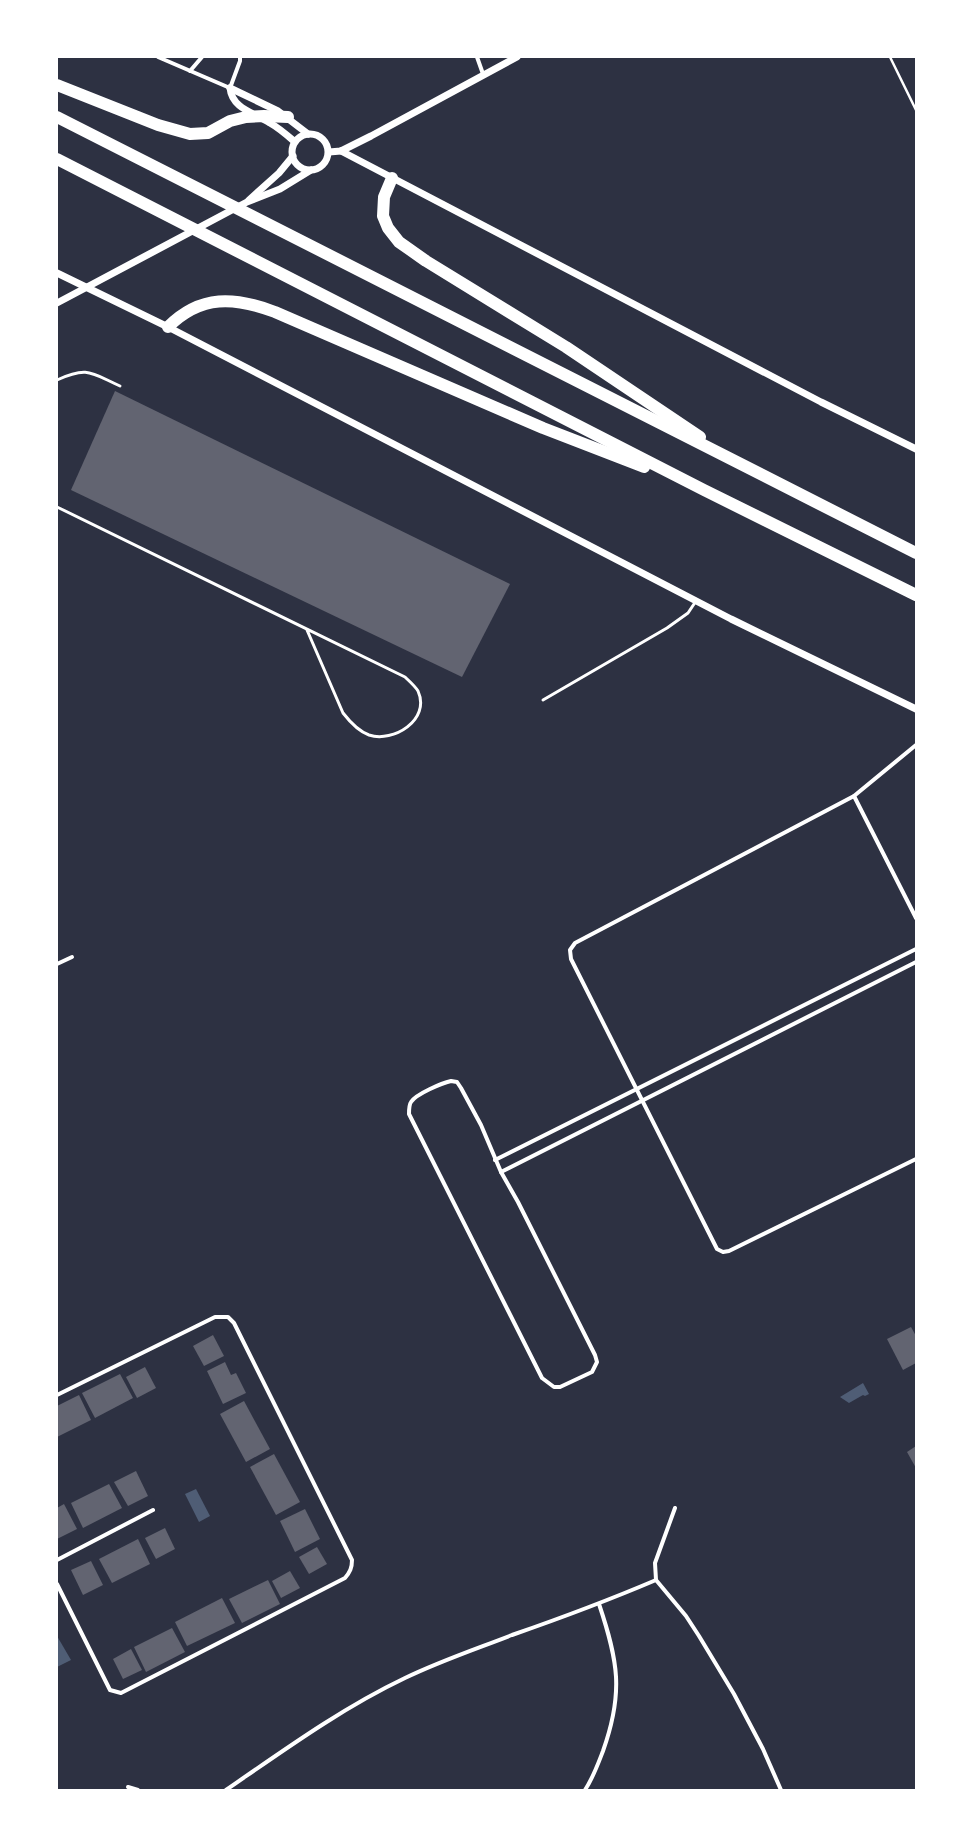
<svg xmlns="http://www.w3.org/2000/svg" width="973" height="1847" font-family="'Open Sans',sans-serif">
	<style>
		.water { fill: #4f5d75 }
		.building { fill: #626471 }
		.lines { fill: none; stroke-linecap: round; stroke-linejoin: round }
		.path { stroke: #fff; stroke-width: 2.5 }
		.service { stroke: #fff; stroke-width: 3 }
		.minor { stroke: #fff; stroke-width: 4 }
		.tertiary { stroke: #fff; stroke-width: 7 }
		.motorway { stroke: #fff; stroke-width: 12 }
	</style>
	<rect width="100%" height="100%" fill="#2d3142"/>
	<!-- water -->
	<g class="water">
		<path d="M863 1383 869 1394 865 1396 863 1395 849 1403 840 1397Z"/>
		<path d="M196 1489 210 1516 199 1522 185 1494Z"/>
		<path d="M57 1636 71 1660 57 1667Z"/>
	</g>
	<!-- building -->
	<g class="building">
		<path d="M115 391 510 584 462 677 71 490Z"/>
		<path d="M911 1327 916 1336V1363L903 1370 887 1339Z"/>
		<path d="M213 1335 224 1356 204 1366 193 1346Z"/>
		<path d="M225 1362 231 1375 236 1373 246 1393 223 1404 207 1371Z"/>
		<path d="M145 1367 156 1388 137 1398 126 1377Z"/>
		<path d="M120 1374 133 1398 95 1418 82 1393Z"/>
		<path d="M79 1395 91 1420 57 1437V1406Z"/>
		<path d="M244 1401 270 1449 246 1462 220 1414Z"/>
		<path d="M916 1446V1468L907 1452Z"/>
		<path d="M274 1454 300 1502 276 1515 250 1467Z"/>
		<path d="M136 1471 148 1496 128 1506 114 1482Z"/>
		<path d="M109 1484 122 1508 83 1528 71 1503Z"/>
		<path d="M64 1504 77 1529 57 1539V1508Z"/>
		<path d="M305 1509 320 1539 295 1552 280 1521Z"/>
		<path d="M165 1528 175 1549 156 1559 145 1538Z"/>
		<path d="M138 1539 150 1564 112 1583 99 1559Z"/>
		<path d="M317 1547 327 1564 309 1574 299 1557Z"/>
		<path d="M91 1561 103 1585 83 1595 71 1570Z"/>
		<path d="M290 1571 300 1588 281 1598 272 1581Z"/>
		<path d="M268 1580 280 1604 242 1623 229 1599Z"/>
		<path d="M222 1598 235 1623 187 1646 175 1622Z"/>
		<path d="M172 1628 185 1652 146 1672 134 1647Z"/>
		<path d="M131 1649 142 1670 123 1679 113 1659Z"/>
	</g>
	<g class="lines">
		<!-- path -->
		<path class="path" d="M890 57 916 110"/>
		<!-- service -->
		<g class="service">
			<path d="M57 380C88 366 91 373 120 386"/>
			<path d="M57 507 405 677C409 681 415 686 418 691 431 720 393 743 369 735 358 731 350 722 343 713L307 630"/>
			<path d="M543 700 667 628 688 613 696 601"/>
		</g>
		<!-- minor -->
		<g class="minor">
			<path d="M158 57 230 88 240 61V57"/>
			<path d="M477 57 483 74"/>
			<path d="M190 71 202 57"/>
			<path d="M916 745 854 796 575 943 570 950 571 959 717 1249 723 1252 729 1251 916 1159"/>
			<path d="M854 796 916 918"/>
			<path d="M57 964 72 957"/>
			<path d="M451 1081 457 1082 461 1088 481 1125 501 1172 518 1202 595 1355 597 1362 592 1372 560 1387H554L542 1378 409 1114C409 1110 409 1105 411 1102 416 1094 442 1083 451 1081Z"/>
			<path d="M495 1160 916 949"/>
			<path d="M501 1172 916 962"/>
			<path d="M57 1395 215 1317H228L234 1323 352 1560C352 1568 350 1572 345 1578L121 1693 110 1690 57 1584"/>
			<path d="M57 1560 153 1510"/>
			<path d="M656 1580 655 1563 675 1508"/>
			<path d="M128 1787 138 1790"/>
			<path d="M226 1790C284 1750 342 1708 405 1678 440 1661 476 1649 512 1635 561 1618 609 1600 656 1580L686 1616 699 1636 734 1694 763 1749 781 1790"/>
			<path d="M585 1790C593 1778 598 1764 603 1751 624 1692 618 1661 599 1604"/>
		</g>
		<!-- tertiary -->
		<g class="tertiary">
			<path d="M230 88 278 111 308 134"/>
			<path d="M230 88C232 109 255 113 270 123 279 128 287 135 295 142"/>
			<circle cx="310" cy="152" r="18"/>
			<path d="M341 151 821 402 916 449"/>
			<path d="M329 152 341 151 371 136 517 57"/>
			<path d="M249 200 279 173 293 156"/>
			<path d="M57 273 168 327 731 619 916 709"/>
			<path d="M57 303 247 202 280 189 311 170"/>
		</g>
		<!-- motorway -->
		<g class="motorway">
			<path d="M57 85 158 125 190 134 208 133 230 121 246 117 264 116 288 117"/>
			<path d="M57 117 916 553"/>
			<path d="M57 159 704 490 916 595"/>
			<path d="M392 178 384 197 383 216 388 228 399 242 426 261 566 347 700 437"/>
			<path d="M168 327C201 294 235 297 275 312L543 428 644 467"/>
		</g>
	</g>
	<!-- border -->
	<rect width="973" height="1847" fill="none" stroke="#ffffff" stroke-width="116"/>
</svg>
